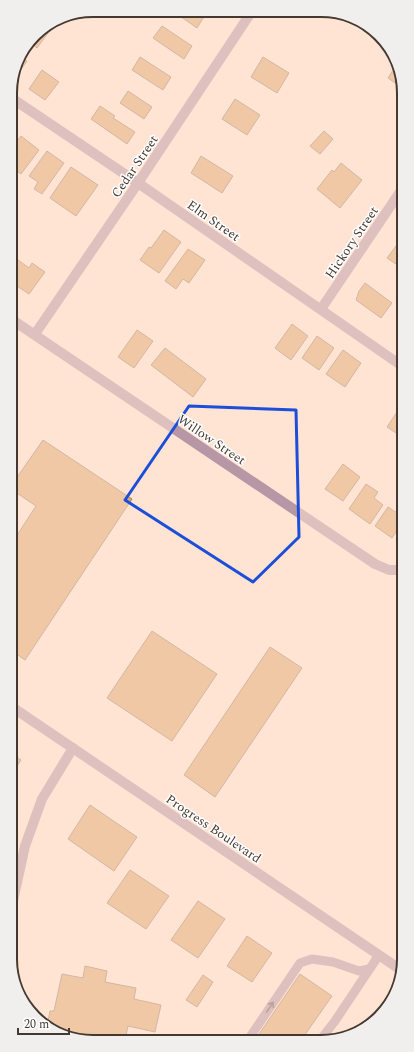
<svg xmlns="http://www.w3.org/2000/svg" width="414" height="1052" font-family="Spectral,serif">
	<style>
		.building { fill: #dda66d; stroke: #998169 }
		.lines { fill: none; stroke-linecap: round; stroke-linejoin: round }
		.lane { stroke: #b796a5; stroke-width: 9 }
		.street { stroke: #b796a5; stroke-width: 10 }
		.oneway { stroke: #675453 }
		.marked { fill: none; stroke: #1d4ed8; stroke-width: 3; stroke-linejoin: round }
		.labels { text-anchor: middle; stroke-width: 3; stroke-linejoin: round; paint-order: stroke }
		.street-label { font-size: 13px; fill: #453830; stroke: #fff }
		.rim { fill: none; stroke: #453830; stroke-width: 2 }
	</style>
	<rect width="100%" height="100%" fill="#ffe4d4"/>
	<!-- building -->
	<g class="building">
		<path d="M180 11H199L205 15 197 28 177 14Z"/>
		<path d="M162 26 192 46 184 59 153 38Z"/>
		<path d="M42 29 48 33 37 48 29 42 38 31Z"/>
		<path d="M19 55 27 61 14 79 13 78Z"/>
		<path d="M140 57 171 77 163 90 132 70Z"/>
		<path d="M263 57 289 73 277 93 251 77Z"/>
		<path d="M397 64 401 72V87L388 78Z"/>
		<path d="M42 70 59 82 45 100 29 89Z"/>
		<path d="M128 91 152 107 144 119 120 103Z"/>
		<path d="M235 99 260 115 247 135 222 119Z"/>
		<path d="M100 106 115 116 113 118 135 132 127 144 91 119Z"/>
		<path d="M324 131 333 139 320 154 310 146Z"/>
		<path d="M21 136 39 150 21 174 10 166V150Z"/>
		<path d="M47 151 64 163 42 194 34 189 38 182 29 176Z"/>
		<path d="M201 156 233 176 222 193 191 173Z"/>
		<path d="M341 163 362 180 340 208 317 189 332 170 334 172Z"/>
		<path d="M71 167 98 185 76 216 50 198Z"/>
		<path d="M164 230 181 242 159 273 140 260 149 247 151 248Z"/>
		<path d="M402 238V268L387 258Z"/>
		<path d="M188 249 205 260 189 283 183 279 176 289 165 281Z"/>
		<path d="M14 257 29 268 32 263 45 272 29 294 11 282V261Z"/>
		<path d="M365 283 392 303 381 318 356 300 359 291Z"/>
		<path d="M292 324 308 336 291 360 275 348Z"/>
		<path d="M137 330 153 341 134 368 118 357Z"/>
		<path d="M317 336 334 348 319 370 302 358Z"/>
		<path d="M165 348 206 379 193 397 151 365Z"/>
		<path d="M343 350 361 363 345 387 326 374Z"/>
		<path d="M399 409 402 411V437L387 427Z"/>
		<path d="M43 440 132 499 25 660 12 651V543L36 506 11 489V486Z"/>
		<path d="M343 464 360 477 343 501 325 489Z"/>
		<path d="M366 484 378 492 374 498 383 505 370 524 349 509Z"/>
		<path d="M388 507 403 517V531L398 529 392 538 375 526Z"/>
		<path d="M152 631 217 674 172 741 107 698Z"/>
		<path d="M270 647 302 668 215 797 184 775Z"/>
		<path d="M12 754 21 760 12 773Z"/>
		<path d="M90 805 137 837 114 871 68 839Z"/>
		<path d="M130 870 169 896 146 929 107 903Z"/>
		<path d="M198 901 225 919 198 958 171 940Z"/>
		<path d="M247 936 272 953 252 982 227 966Z"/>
		<path d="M85 966 107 971 105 982 136 988 134 999 161 1005 155 1032 128 1026 125 1040H77L47 1026 50 1011H54L62 974 83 978Z"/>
		<path d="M300 974 332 996 302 1039 255 1040Z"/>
		<path d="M203 975 213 982 197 1007 186 1000Z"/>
	</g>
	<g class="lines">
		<!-- lane -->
		<g class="lane">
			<path d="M321 1039 335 1021 379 955"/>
			<path d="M248 1040 300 963 312 959 333 962 359 971 369 969"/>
		</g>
		<!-- street -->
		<g class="street">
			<path d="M10 97 138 183 402 366"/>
			<path d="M321 309 402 189"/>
			<path d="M11 319 375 564 389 570H403"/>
			<path d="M35 334 138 183 252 11"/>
			<path d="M12 707 401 970"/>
			<path d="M13 901 25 846 42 799 73 748"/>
		</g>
	</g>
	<!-- one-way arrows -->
	<defs><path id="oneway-shaft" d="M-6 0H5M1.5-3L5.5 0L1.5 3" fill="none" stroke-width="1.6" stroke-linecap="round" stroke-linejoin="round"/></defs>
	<use class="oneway" href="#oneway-shaft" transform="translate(270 1007) rotate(-56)"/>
	<!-- marked area -->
	<path d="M0 0H414V1052H0ZM189 406 296 410 299 537 253 582 125 500Z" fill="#ffe4d4" fill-opacity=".55" fill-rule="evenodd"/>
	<path class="marked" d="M189 406 296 410 299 537 253 582 125 500Z"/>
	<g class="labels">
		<!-- street labels -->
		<g class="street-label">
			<text transform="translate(134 166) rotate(-56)" y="5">Cedar Street</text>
			<text transform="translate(214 220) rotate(35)" y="5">Elm Street</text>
			<text transform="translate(351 242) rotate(-56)" y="5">Hickory Street</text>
			<text transform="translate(212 439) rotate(34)" y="5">Willow Street</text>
			<text transform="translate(214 828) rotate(34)" y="5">Progress Boulevard</text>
		</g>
	</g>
	<!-- crop -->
	<path d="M0 0H414V1052H0ZM93 17H321A76 76 0 0 1 397 93V959A76 76 0 0 1 321 1035H93A76 76 0 0 1 17 959V93A76 76 0 0 1 93 17Z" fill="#f0efee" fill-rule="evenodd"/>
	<path class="rim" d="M93 17H321A76 76 0 0 1 397 93V959A76 76 0 0 1 321 1035H93A76 76 0 0 1 17 959V93A76 76 0 0 1 93 17Z"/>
	<!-- scale -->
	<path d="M18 1028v6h51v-6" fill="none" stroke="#453830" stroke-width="2"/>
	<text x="24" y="1028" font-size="12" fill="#453830" stroke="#ffffff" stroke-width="3" paint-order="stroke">20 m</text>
</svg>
